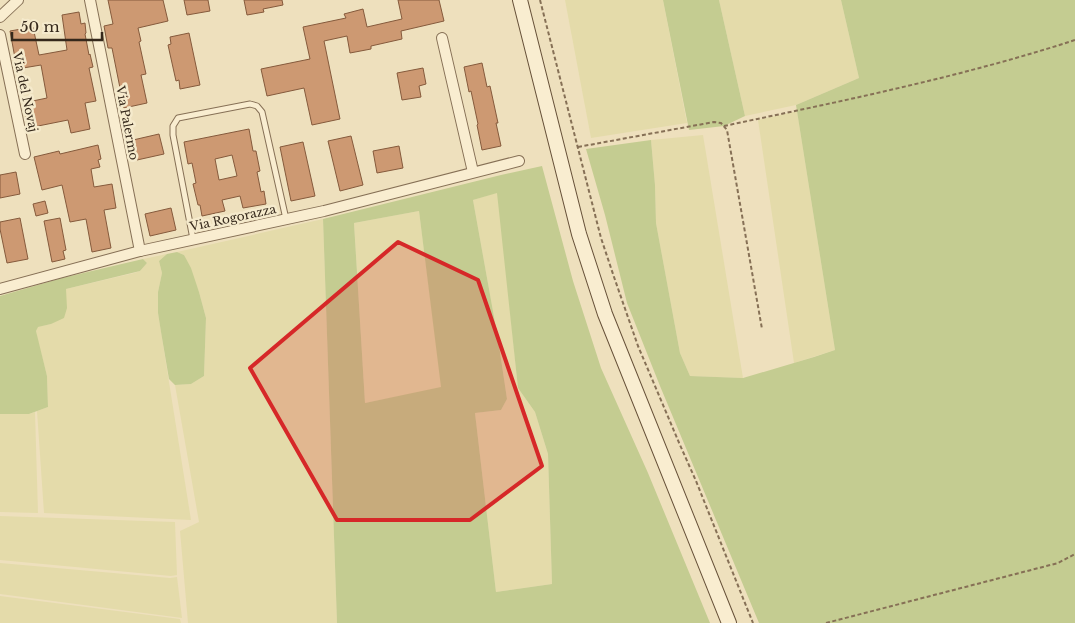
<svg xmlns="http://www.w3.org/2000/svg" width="1075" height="623" font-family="'Libre Baskerville',serif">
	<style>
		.farmland { fill: #e4dbaa }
		.green { fill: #c4cc91; fill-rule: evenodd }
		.building { fill: #cd9972; stroke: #855a3c; fill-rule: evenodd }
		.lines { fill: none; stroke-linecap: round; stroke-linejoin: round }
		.lane-casing { stroke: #867056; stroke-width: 7 }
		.street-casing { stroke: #867056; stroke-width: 12 }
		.secondary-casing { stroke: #675139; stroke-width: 16 }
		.path { stroke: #867056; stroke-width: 2; stroke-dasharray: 4 2.5; stroke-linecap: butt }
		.lane { stroke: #f9edd0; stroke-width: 5 }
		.street { stroke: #f9edd0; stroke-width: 10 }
		.secondary { stroke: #f9edd0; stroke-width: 14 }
		.marked { fill: #d62828; fill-opacity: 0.2; stroke: #d62828; stroke-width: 4; stroke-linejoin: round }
		.labels { text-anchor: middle; stroke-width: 5; stroke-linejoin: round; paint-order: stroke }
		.street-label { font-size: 12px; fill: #35281b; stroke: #f5eacc }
	</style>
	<rect width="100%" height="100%" fill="#eee0bd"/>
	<!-- farmland -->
	<g class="farmland">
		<path d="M565 0H663L687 123 591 138Z"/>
		<path d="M719 0H841L859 78 796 105 745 116Z"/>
		<path d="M797 111 835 350 794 363 758 120Z"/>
		<path d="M703 135 743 378 690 376 680 353 656 223 655 185 651 140Z"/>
		<path d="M498 192 518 388 535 412 548 454 552 584 496 592 475 413 501 410 507 399 498 339 473 200Z"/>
		<path d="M419 211 442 388 365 403 354 223Z"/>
		<path d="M323 219 337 623H188L180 531 199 522 175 385 191 384 204 376 206 318 199 292 184 255 177 252Z"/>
		<path d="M167 254 159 261 162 273 158 292V313L191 520 44 513 37 411 48 407 47 376 37 338 36 331 37 327 51 324 66 296V289L134 273 140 271 147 263 143 259Z"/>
		<path d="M35 412 38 513 0 512V414H29Z"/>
		<path d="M0 516 175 522 177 575 171 576 0 560Z"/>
		<path d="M0 563 170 578 177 577 182 618 0 594Z"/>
		<path d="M0 596 180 619 181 623H0Z"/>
	</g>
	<!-- green -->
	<g class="green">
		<path d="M663 0H719L745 116 724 126 689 130Z"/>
		<path d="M841 0H1075V623H759L660 386 627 303 605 215 586 149 651 140 655 185 656 223 680 353 690 376 743 378 814 357 835 350 796 105 859 78Z"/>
		<path d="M542 166 573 281 601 368 648 473 710 623H337L323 219 501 175ZM497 193 518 388 535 412 548 454 552 584 496 592 475 413 501 410 507 399 498 339 473 200ZM419 211 441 387 365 403 354 223Z"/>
		<path d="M177 252 184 255 191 268 199 292 206 318 204 376 191 384 175 385 169 379 161 332 158 313V292L162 273 159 261 167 254Z"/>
		<path d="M143 259 147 263 140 271 66 289 67 308 64 318 51 324 38 327 36 331 47 376 48 407 29 414H0V296L62 278Z"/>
	</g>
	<!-- building -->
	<g class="building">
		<path d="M108 0H163L168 21 138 28 141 41 139 42 146 74 141 75 147 103 124 108 112 48H108L104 26 113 24Z"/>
		<path d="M184 0H208L210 11 187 15Z"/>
		<path d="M244 0H282L283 5 263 9 264 12 247 15Z"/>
		<path d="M398 0H439L444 21 401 31 402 39 371 46V49L350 53 347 36 324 41 340 119 312 125 304 88 267 96 261 69 310 59 303 27 346 18 344 14 363 9 367 27 402 19Z"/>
		<path d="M79 12 81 24 85 23 86 33 85 34 89 55 90 54 93 67 89 68 96 101 85 103 90 129 71 133 68 120 28 128 23 103 47 98 41 65 17 69 10 31 33 27 39 55 67 50 62 15Z"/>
		<path d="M189 33 200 85 180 89 179 80 176 81 168 45 171 44 170 37Z"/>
		<path d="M482 63 487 87 490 86 498 123H496L501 146 482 150 477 125 478 124 471 91 469 92 464 67Z"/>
		<path d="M423 68 426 84 419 86 421 97 402 100 397 73Z"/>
		<path d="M249 129 253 151H256L260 171 257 172 261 192 264 191 266 204 243 208 240 196 222 200 225 211 202 216 200 205H198L193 184 196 183 192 163 188 164 184 142ZM232 155 237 176 219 180 215 159Z"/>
		<path d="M159 134 164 154 137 160 133 140Z"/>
		<path d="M351 136 363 185 340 191 328 141Z"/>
		<path d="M303 142 315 196 291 201 280 147Z"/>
		<path d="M98 145 101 159 98 160 100 167 91 169 94 187 112 184 116 208 104 210 111 248 92 252 86 219 70 222 62 185 42 190 34 157 59 151 60 154Z"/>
		<path d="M399 146 403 168 377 173 373 151Z"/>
		<path d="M16 172 20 194 0 198V175Z"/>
		<path d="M45 201 48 213 36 216 33 204Z"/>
		<path d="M171 208 176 230 150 236 145 214Z"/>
		<path d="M20 218 28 259 7 263 0 229V222Z"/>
		<path d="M60 218 66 250 63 251 65 259 52 262 44 221Z"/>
	</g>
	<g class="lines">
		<defs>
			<path id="lane" d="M193 239 173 135V126L178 118 250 104 257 106 262 112 286 219"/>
			<g id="street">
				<path d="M90 0 140 251"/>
				<path d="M0 17 18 0"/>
				<path d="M0 35 25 154"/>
				<path d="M442 38 473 172"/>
				<path d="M0 289 140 251 324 211 519 161"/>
			</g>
			<path id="secondary" d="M520 0 579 234 605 314 729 623"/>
		</defs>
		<!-- lane casing -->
		<use href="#lane" class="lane-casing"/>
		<!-- street casing -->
		<use href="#street" class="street-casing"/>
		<!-- secondary casing -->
		<use href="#secondary" class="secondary-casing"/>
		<!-- path -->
		<g class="path">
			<path d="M540 0 601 238 614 277 638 346 680 445 696 481 753 623"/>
			<path d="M724 126C842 101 961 77 1075 40"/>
			<path d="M578 147 703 124 714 122 721 123 727 130 762 329"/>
			<path d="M826 623 1058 563 1075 554"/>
		</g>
		<!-- lane -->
		<use href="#lane" class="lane"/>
		<!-- street -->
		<use href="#street" class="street"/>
		<!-- secondary -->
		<use href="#secondary" class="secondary"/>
	</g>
	<!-- marked area -->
	<path class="marked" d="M398 242 478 280 542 466 470 520H337L250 368Z"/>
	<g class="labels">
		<!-- street labels -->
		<g class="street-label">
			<text transform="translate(25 92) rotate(78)" y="4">Via del Novaj</text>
			<text transform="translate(127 123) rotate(79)" y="4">Via Palermo</text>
			<text transform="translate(233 218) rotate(-12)" y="4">Via Rogorazza</text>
		</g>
	</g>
	<!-- scale -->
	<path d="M12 32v8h90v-8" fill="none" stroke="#35281b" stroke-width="2.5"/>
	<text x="20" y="32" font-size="15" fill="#35281b" stroke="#f5eacc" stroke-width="4" paint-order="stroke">50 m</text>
</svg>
